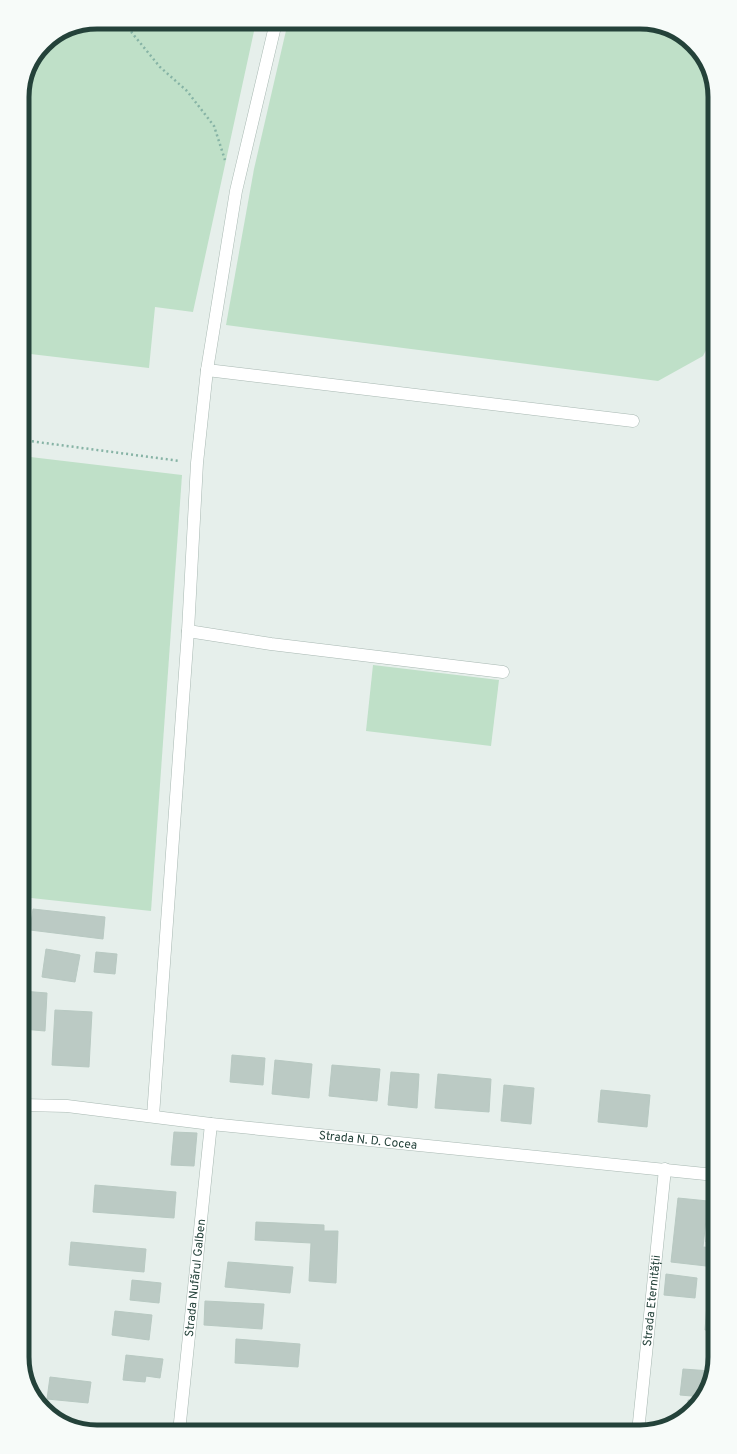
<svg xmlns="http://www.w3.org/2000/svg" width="737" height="1454" font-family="Overpass,sans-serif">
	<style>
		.green { fill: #bfe0c8 }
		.building { fill: #bbcac4; stroke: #b8c9c2 }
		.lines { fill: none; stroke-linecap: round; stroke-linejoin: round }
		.lane-casing { stroke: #a8b8b2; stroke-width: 13 }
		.street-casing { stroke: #a8b8b2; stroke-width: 13 }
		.path { stroke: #86b3a5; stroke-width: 2.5; stroke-dasharray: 2 3; stroke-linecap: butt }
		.lane { stroke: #fff; stroke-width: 12 }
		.street { stroke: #fff; stroke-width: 12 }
		.labels { text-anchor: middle; stroke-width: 4; stroke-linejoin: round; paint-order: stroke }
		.street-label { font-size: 12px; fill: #24423a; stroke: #f7fbf9 }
		.rim { fill: none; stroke: #24423a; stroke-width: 5 }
	</style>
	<rect width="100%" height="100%" fill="#e6efeb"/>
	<!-- green -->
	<g class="green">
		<path d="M97 22H256L193 312 155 307 149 368 22 353V92L44 44 68 28Z"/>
		<path d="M288 22H645L686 37 709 68 715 97V333L703 356 658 381 226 325 254 169Z"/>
		<path d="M22 456 182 475 151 911 22 897Z"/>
		<path d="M373 665 499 680 491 746 366 731Z"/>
	</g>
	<!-- building -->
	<g class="building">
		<path d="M33 909 105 917 103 939 30 930Z"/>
		<path d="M46 949 80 955 75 982 42 977Z"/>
		<path d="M96 952 117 954 115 974 94 972Z"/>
		<path d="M22 991 47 993 45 1031 22 1029Z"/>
		<path d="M55 1010 92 1012 89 1067 52 1065Z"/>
		<path d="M232 1055 265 1058 263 1085 230 1082Z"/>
		<path d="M275 1060 312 1064 309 1098 272 1094Z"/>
		<path d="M332 1065 380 1069 377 1101 329 1096Z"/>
		<path d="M391 1072 419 1074 417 1108 388 1105Z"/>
		<path d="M438 1074 491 1079 489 1112 435 1108Z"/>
		<path d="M504 1085 534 1088 531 1124 501 1121Z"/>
		<path d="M601 1090 650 1095 647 1127 598 1122Z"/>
		<path d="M174 1132 197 1133 194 1166 171 1165Z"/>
		<path d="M95 1185 176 1192 174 1218 93 1212Z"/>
		<path d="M678 1198 708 1201 703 1247 715 1248V1267L671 1262Z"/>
		<path d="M710 1207 715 1208V1243L706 1242Z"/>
		<path d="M256 1222 324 1225V1231H338L336 1283 309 1281 311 1243 255 1240Z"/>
		<path d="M71 1242 146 1249 144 1272 69 1265Z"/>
		<path d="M228 1262 293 1267 290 1293 225 1287Z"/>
		<path d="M666 1274 697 1278 695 1298 664 1295Z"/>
		<path d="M132 1280 161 1283 159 1303 130 1300Z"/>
		<path d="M205 1301 264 1304 262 1329 204 1325Z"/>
		<path d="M707 1304 715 1305V1331L705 1330Z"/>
		<path d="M115 1311 152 1315 149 1340 112 1335Z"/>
		<path d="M236 1339 300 1344 298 1367 235 1363Z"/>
		<path d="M126 1355 163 1359 160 1378 146 1376 145 1382 123 1380Z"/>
		<path d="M683 1369 711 1371 703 1397 680 1395Z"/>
		<path d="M50 1377 91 1382 88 1403 47 1399Z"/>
		<path d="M688 1400 699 1401 688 1411Z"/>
	</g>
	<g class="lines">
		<defs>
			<path id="lane" d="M188 631 271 644 503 672"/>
			<g id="street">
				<path d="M207 370 633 421"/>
				<path id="s1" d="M22 1105 67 1106 211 1124 715 1175"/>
				<path d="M153 1116 188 631 197 463 207 370 236 191 276 22"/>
				<path id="s2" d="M179 1432 211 1124"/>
				<path id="s3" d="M638 1432 665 1169"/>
			</g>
		</defs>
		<!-- lane casing -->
		<use href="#lane" class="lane-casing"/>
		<!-- street casing -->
		<use href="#street" class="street-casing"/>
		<!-- path -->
		<g class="path">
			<path d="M128 22 132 33 160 67 187 91 214 126 225 160"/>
			<path d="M22 440 180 461"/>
		</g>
		<!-- lane -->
		<use href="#lane" class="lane"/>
		<!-- street -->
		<use href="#street" class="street"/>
	</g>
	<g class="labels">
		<!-- street labels -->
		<g class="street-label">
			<text dy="4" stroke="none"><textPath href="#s1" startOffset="348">Strada N. D. Cocea</textPath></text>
			<text dy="4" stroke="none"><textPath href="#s2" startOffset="155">Strada Nufărul Galben</textPath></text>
			<text dy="4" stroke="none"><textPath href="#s3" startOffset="132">Strada Eternității</textPath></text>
		</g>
	</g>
	<!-- crop -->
	<path d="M0 0H737V1454H0ZM97 29H640A68 68 0 0 1 708 97V1357A68 68 0 0 1 640 1425H97A68 68 0 0 1 29 1357V97A68 68 0 0 1 97 29Z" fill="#f7fbf9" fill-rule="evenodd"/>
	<path class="rim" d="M97 29H640A68 68 0 0 1 708 97V1357A68 68 0 0 1 640 1425H97A68 68 0 0 1 29 1357V97A68 68 0 0 1 97 29Z"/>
</svg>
